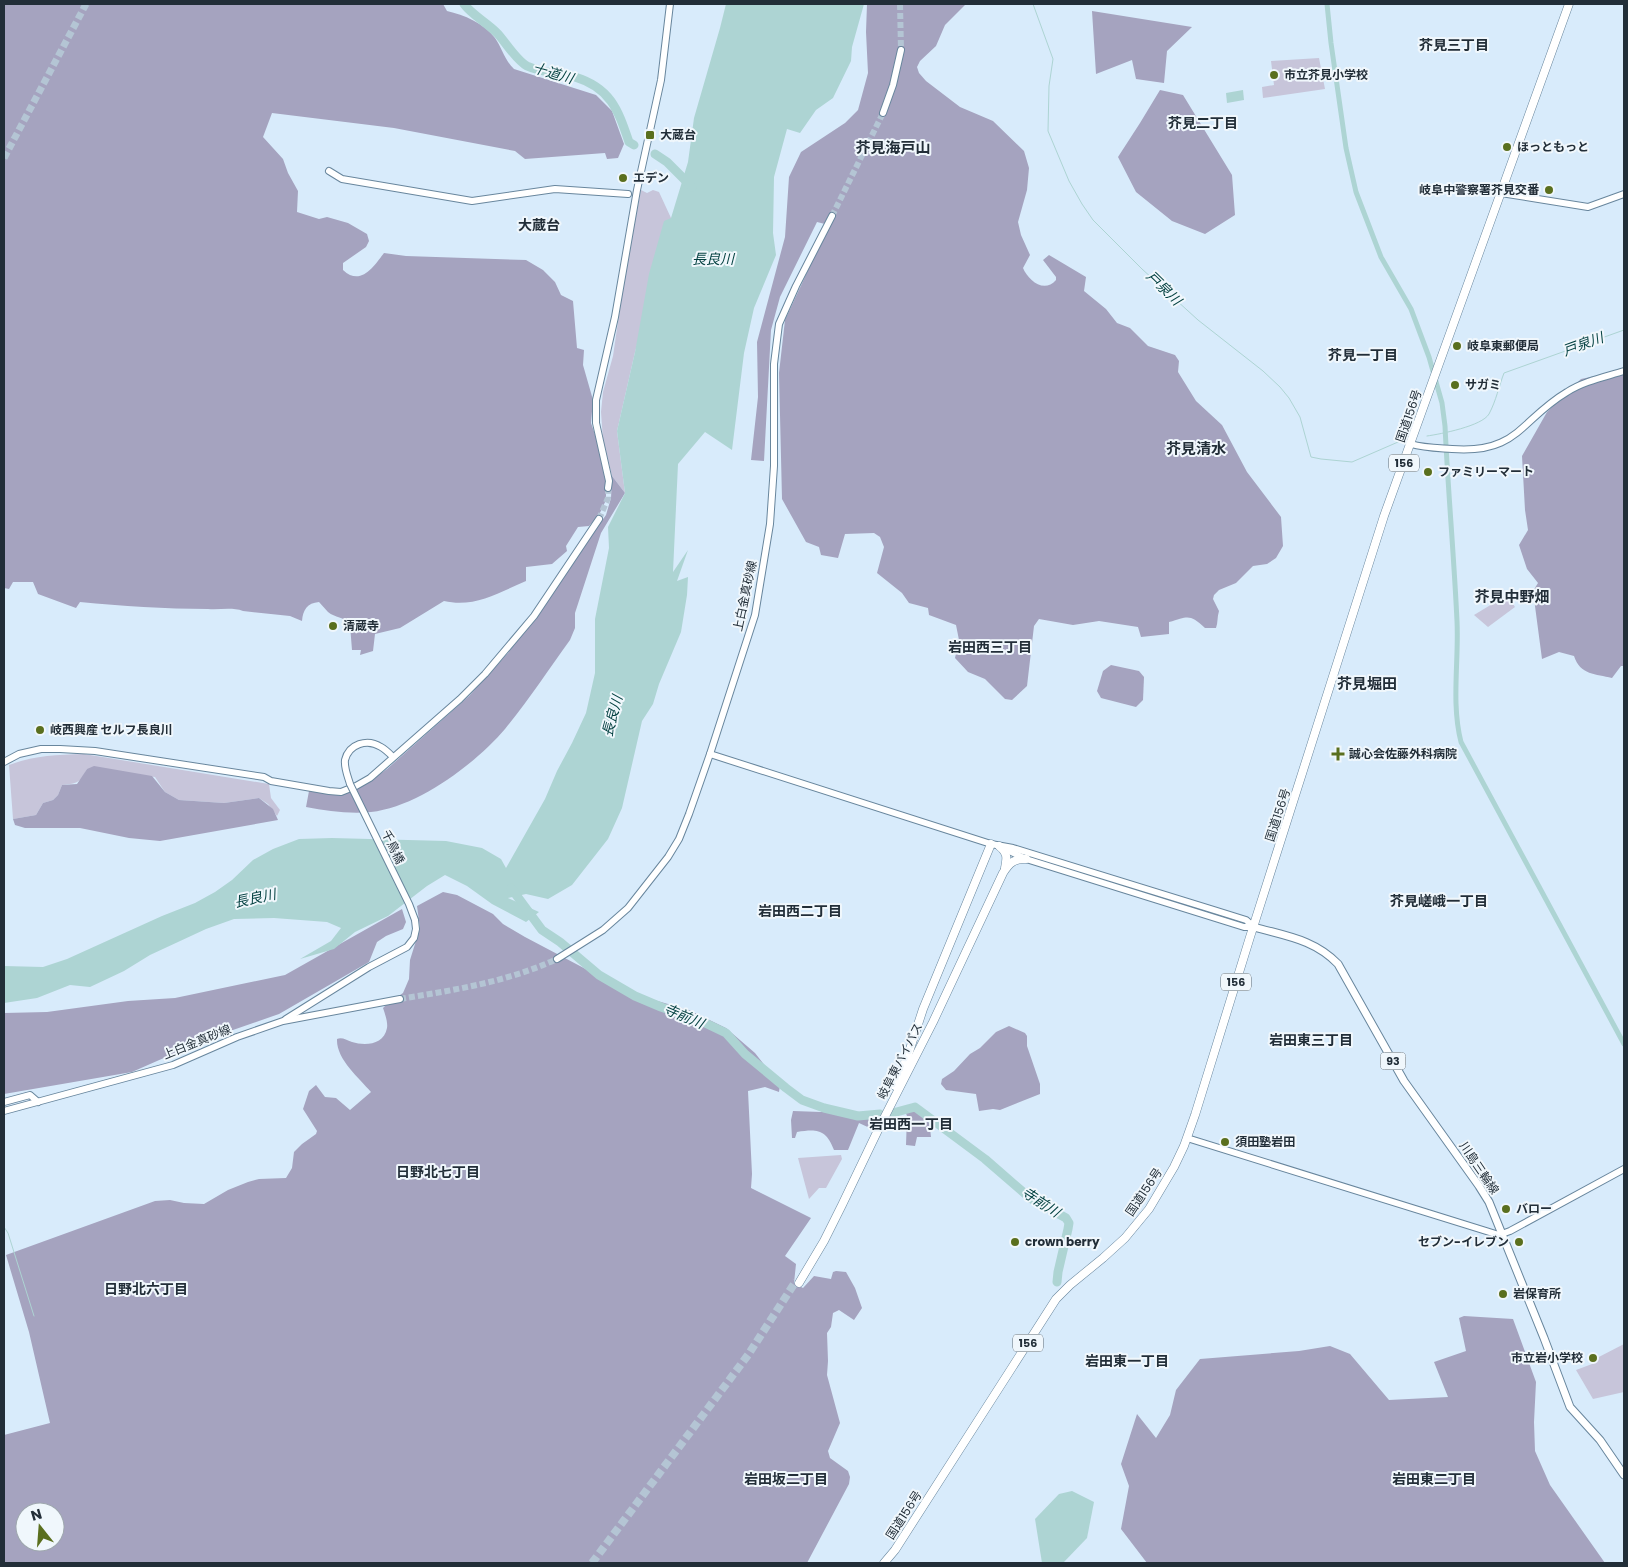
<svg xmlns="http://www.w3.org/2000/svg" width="1628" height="1567" font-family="Poppins,'Noto Sans JP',sans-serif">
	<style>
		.green { fill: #c7c5da }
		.forest { fill: #a5a3bf; fill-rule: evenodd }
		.water { fill: #add4d3 }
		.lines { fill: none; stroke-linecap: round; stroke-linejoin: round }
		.stream { stroke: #add4d3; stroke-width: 1 }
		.canal { stroke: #add4d3; stroke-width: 5 }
		.river { stroke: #add4d3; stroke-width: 9 }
		.secondary-tunnel { stroke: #b4c5d4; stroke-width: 6; stroke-dasharray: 6 3; stroke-linecap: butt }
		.primary-tunnel { stroke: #b4c5d4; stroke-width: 7; stroke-dasharray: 7 3.5; stroke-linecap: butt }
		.highway-tunnel { stroke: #b4c5d4; stroke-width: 8; stroke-dasharray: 8 4; stroke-linecap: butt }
		.secondary-casing { stroke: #68869d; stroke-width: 8 }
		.primary-casing { stroke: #68869d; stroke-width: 9 }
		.highway-casing { stroke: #68869d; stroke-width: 9 }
		.secondary { stroke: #fff; stroke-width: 6 }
		.primary { stroke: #fff; stroke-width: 7 }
		.highway { stroke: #fff; stroke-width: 8 }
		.secondary-bridge-casing { stroke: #68869d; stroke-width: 8; stroke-linecap: butt }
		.secondary-bridge { stroke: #fff; stroke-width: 6 }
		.poi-dot { fill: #5a6f1e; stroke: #f0f7fc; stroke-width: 2 }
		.labels { text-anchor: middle; stroke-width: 4; stroke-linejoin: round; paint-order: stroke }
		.shield { fill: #f0f7fc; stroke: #606a73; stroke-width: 1 }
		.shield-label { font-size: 11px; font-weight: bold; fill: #222e38 }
		.poi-label { font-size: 12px; font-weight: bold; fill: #222e38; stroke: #f0f7fc; text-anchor: start }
		.street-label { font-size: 12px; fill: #222e38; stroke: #f0f7fc }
		.neighbourhood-label { font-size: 14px; font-weight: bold; fill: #222e38; stroke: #f0f7fc }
		.water-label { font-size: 14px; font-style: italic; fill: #013f3f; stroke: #f0f7fc }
		.quarter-label { font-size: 15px; font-weight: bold; fill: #222e38; stroke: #f0f7fc }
	</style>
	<rect width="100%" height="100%" fill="#d8ebfb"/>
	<!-- green -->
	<g class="green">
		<path d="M1319 58 1325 89 1263 98 1262 87 1274 85 1271 61Z"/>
		<path d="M641 190 647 193 653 190 659 192 671 218 635 352 617 431 625 493 612 476 603 440 601 412 603 392 613 356 625 274Z"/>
		<path d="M1507 595 1515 607 1488 627 1474 615Z"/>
		<path d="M84 754 269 784 271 798 280 810 277 816 268 804 259 798 224 803 179 800 165 792 155 777 87 769C79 783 79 783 62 785L58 795 53 800 43 803 36 815 13 819 9 765C36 755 55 755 84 754Z"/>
		<path d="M841 1155 842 1159 826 1188H819L809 1199 798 1158Z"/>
		<path d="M1624 1344V1392L1593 1399 1576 1370 1592 1364 1593 1360Z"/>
	</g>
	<!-- forest -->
	<g class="forest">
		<path d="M4 4H443L447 11C464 15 484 23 495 38 502 48 505 61 514 69L596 95 612 111 624 144 618 158 607 159 605 153 525 159 515 151 394 128 272 113 263 137 283 159 288 173 298 191 297 212 319 219 327 217 348 223 367 234 369 241 366 247 343 263V270C361 287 374 266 384 253L406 256 526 260 543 270 555 282 561 295 573 301 577 348 584 350 583 365 593 400 591 423 599 446 606 484V500L599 515 589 526 578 527 566 546 567 551 552 564 526 567V581C498 593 474 608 444 601L400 628 375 634 373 651 360 655 361 650H352L350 625C344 616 335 618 328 612 325 609 322 605 319 602 307 603 303 610 302 621L290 616 243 611C232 607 220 610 208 609 165 609 122 606 80 602L76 608 38 594 33 582H13L9 589 4 588Z"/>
		<path d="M867 4H966L945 25 936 46 920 61 917 67 919 73 926 81 960 107 993 121 1024 151 1029 168 1027 190 1018 222 1021 235 1030 255 1023 268C1028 280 1044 294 1056 280V277L1043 260 1049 255 1086 277 1084 291 1106 309 1117 323 1130 328 1148 346 1175 355 1179 361 1178 372 1196 401 1222 425 1247 472 1281 517 1283 546 1276 558 1267 564 1253 566 1236 583 1219 590 1214 595 1213 599 1219 611C1217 617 1218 623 1216 628H1205C1189 613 1188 617 1169 622V634L1141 637 1138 627 1099 621 1073 625 1039 619 1034 626 1027 686 1012 700 1005 699 985 679 968 672 955 658 959 640 956 625 929 615 928 608 909 603 902 593 877 573 884 547 880 537 874 533 845 534 838 558 821 555 819 547 806 542 782 499 779 373 785 320 811 264 825 224 817 222 780 297 771 330 764 461 751 460 758 397 757 342 785 237 789 177 801 152 845 123 858 110 868 73 866 32Z"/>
		<path d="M1092 11 1192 27 1167 51 1164 83 1136 79 1132 60 1096 74Z"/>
		<path d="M1160 90 1183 95 1232 175 1235 215 1205 234 1172 221 1136 192 1118 157 1140 123Z"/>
		<path d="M1624 370V666H1621L1612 678C1596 674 1580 675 1574 656L1559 652 1542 659 1533 591 1538 583 1527 569 1519 545 1528 530 1525 510 1522 456 1547 412 1581 379Z"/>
		<path d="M612 476 625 493 601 533 575 613V628L570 640C549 669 528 701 505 729 475 764 418 807 371 812 349 814 327 811 306 807L309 791 333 795 341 794 366 784 387 769 469 696 508 653 606 515 611 498Z"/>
		<path d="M1111 665 1139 671 1144 677 1143 700 1136 707 1101 698 1097 691 1103 671Z"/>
		<path d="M94 766 152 776 165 792 179 800 224 803 259 798 273 809 278 820 160 841 129 838 80 828H25L15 825 13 819 36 815 43 803 53 800 58 795 62 785 77 784 87 769Z"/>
		<path d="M443 892 457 895 493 914 503 924 525 937 633 994 689 1010 726 1028 755 1053 780 1085 779 1092 765 1087 748 1091 752 1174 751 1188 811 1218 785 1256 796 1264 794 1283 803 1288 814 1276 831 1279 833 1272 836 1271 846 1272 855 1288 862 1308 854 1320 839 1310 833 1313 831 1327 827 1333 828 1361 827 1375 840 1423 828 1451 830 1458 848 1471 850 1477 849 1484 807 1563H4V1435L50 1423 29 1332 6 1255 155 1201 170 1200 184 1203 204 1204 228 1190 248 1182 259 1179 286 1178 292 1168 294 1152 302 1144 316 1134 317 1131 303 1109 309 1091 316 1085 325 1097 336 1098 350 1110 371 1092C359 1078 336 1059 337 1039 342 1037 346 1040 352 1042 365 1046 384 1045 387 1028 388 1022 385 1014 383 1008L388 1003 403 993 409 979 410 960 420 928 417 906ZM25 1512H55V1542H25Z"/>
		<path d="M402 909 406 922 403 929 386 936 377 942 369 962 279 1014 207 1039 132 1072 4 1094V1013L47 1012 128 1001 175 998 285 975Z"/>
		<path d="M1009 1026 1025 1033 1027 1036V1046L1040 1084V1094L1000 1110 993 1109 979 1111 976 1094 946 1090 941 1084 942 1079 954 1071 970 1054 980 1048 996 1032Z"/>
		<path d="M824 1110 859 1117 879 1116 872 1129 859 1123 848 1150H834C826 1129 817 1129 797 1132L795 1138H792L791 1120 793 1111 821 1112Z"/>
		<path d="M905 1111H918L929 1119 931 1137H917L915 1146 906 1145 907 1116Z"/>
		<path d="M1464 1316 1513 1319 1536 1382 1534 1422 1535 1451 1550 1485 1605 1563H1147L1121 1529 1129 1486 1121 1464 1137 1414 1156 1438 1170 1415 1176 1390 1200 1359 1299 1351 1330 1346 1350 1354 1389 1400 1448 1397 1434 1362 1466 1351 1459 1318Z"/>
	</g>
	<!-- water -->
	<g class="water">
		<path d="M726 4H864L852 47 851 61 833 98 816 110 800 133 787 129 774 177 773 233 776 255 754 308 744 353 732 450 705 432 678 464 673 572 688 550 677 581 688 577 687 595 681 632 659 684 653 704 642 721 622 808 608 839 572 885 548 899 526 894 508 898 539 912 526 922 492 904 467 886 445 875 427 886 388 916 355 932 334 949 300 959 331 941 341 928 327 922 274 918 234 919 206 929 150 955 124 971 90 987 70 985 37 998 4 1003V966L43 967 67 959 162 916 195 903 215 892 232 880 253 860 273 849 299 839 332 838 446 841 482 848 501 859 506 868 545 799 557 771 572 743 586 713 595 673V619L609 548 608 527 625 493 617 431 635 352 649 274 664 221 671 218 688 162 694 118 720 28Z"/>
		<path d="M1243 90 1244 100 1227 103 1226 93Z"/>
		<path d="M1072 1491 1094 1502 1087 1538 1063 1563H1042L1035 1519 1059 1494Z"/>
	</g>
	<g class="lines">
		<!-- stream -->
		<g class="stream">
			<path d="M1033 4 1053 59 1049 86 1048 131 1069 181 1082 204 1093 220 1142 269 1198 320 1263 371 1280 387 1289 398 1300 417 1311 457 1321 459 1352 462 1405 439"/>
			<path d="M1427 436C1441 434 1482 426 1489 414 1496 401 1499 386 1504 373L1624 330"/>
			<path d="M4 1227 8 1233 34 1316"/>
		</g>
		<!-- canal -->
		<path class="canal" d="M1327 4 1331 43 1346 148 1356 192 1381 257 1411 309 1429 357 1442 403 1445 426C1448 491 1454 556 1457 621 1459 661 1451 703 1461 742L1624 1044"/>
		<!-- river -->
		<g class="river">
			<path d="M464 4C473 16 488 23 498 34 506 43 517 61 527 66 542 73 559 73 575 77 611 88 618 110 629 142L634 145"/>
			<path d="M655 154 667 162 692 187"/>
			<path d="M511 888 542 930 560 942 599 975 635 996 661 1007 703 1022 726 1033 745 1054 786 1088 802 1100 824 1108 858 1116 880 1114"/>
			<path d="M889 1114 915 1107 985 1159 1030 1198 1066 1218 1069 1223 1068 1229 1058 1272 1057 1282"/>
		</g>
		<!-- secondary-tunnel -->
		<g class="secondary-tunnel">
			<path d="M900 4 901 50"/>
			<path d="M832 216 883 113"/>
			<path d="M599 519 608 498V488"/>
			<path d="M400 999C454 990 507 982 557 959"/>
		</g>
		<!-- primary-tunnel -->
		<path class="primary-tunnel" d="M4 158 86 4"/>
		<!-- highway-tunnel -->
		<path class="highway-tunnel" d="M592 1563 748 1355 796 1281"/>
		<defs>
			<g id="secondary">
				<path d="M883 113 893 85 901 50"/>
				<path d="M329 171 342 179 472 201 555 189 628 194"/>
				<path d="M1501 193 1588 207 1624 194"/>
				<path d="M1411 444C1424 448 1438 448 1452 449 1518 454 1520 420 1567 392 1584 381 1605 377 1624 371"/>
				<path d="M608 488 609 481 596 423V400L615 317 637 190 661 80 670 4"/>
				<path d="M710 754 991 844 1013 848 1214 910 1246 920 1254 927"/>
				<path d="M4 762 19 754 41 749H60L95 751 264 777 271 781 329 791 341 792 356 786 370 778 460 699 485 674 534 616 599 519"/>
				<path d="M350 784C348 777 344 768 345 760 349 744 367 738 381 747 385 749 389 753 393 757"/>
				<path d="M1003 848 1026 859 1244 927H1254"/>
				<path d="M557 959 603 930 628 908 668 857 679 839 689 814 710 754 755 615 770 524 774 466V364L779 324 796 286 832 216"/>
				<path d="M286 1019 369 967 407 947 414 938 416 929 415 920"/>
				<path d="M4 1102 30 1095 38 1102"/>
				<path d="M4 1111 173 1065 237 1037 283 1021 400 999"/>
				<path d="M1187 1138 1499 1235 1510 1231 1624 1169"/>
			</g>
			<path id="primary" d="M1254 927C1285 936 1314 939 1338 964L1404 1081 1479 1186 1489 1202 1544 1338 1570 1407 1600 1440 1624 1475"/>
			<g id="highway">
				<path d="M999 846C1008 853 1007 858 1005 868"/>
				<path d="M895 1086 908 1055 923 1009 991 844"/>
				<path d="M799 1283 824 1241 842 1205 879 1128 933 1022 1003 873C1009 863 1015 858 1026 859"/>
				<path d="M884 1563 895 1550 1056 1299 1070 1285 1103 1258 1125 1238 1149 1209 1174 1167 1184 1146 1195 1115 1250 937 1384 516 1569 4"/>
			</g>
		</defs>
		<!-- secondary casing -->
		<use href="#secondary" class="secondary-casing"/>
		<!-- primary casing -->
		<use href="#primary" class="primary-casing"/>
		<!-- highway casing -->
		<use href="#highway" class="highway-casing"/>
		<!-- secondary -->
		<use href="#secondary" class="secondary"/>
		<!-- primary -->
		<use href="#primary" class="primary"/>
		<!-- highway -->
		<use href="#highway" class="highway"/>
		<defs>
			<path id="secondary-bridge" d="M350 784 409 904 415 920"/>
		</defs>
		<!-- secondary-bridge casing -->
		<use href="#secondary-bridge" class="secondary-bridge-casing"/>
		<!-- secondary-bridge -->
		<use href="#secondary-bridge" class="secondary-bridge"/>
	</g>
	<!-- markers -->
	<g class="poi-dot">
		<circle cx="1274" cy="75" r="5"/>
		<rect x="645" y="130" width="10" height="10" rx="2.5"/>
		<circle cx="1507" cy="147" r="5"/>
		<circle cx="623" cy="178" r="5"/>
		<circle cx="1549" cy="190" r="5"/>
		<circle cx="1457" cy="346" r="5"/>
		<circle cx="1455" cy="385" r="5"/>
		<circle cx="1428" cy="472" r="5"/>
		<circle cx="333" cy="626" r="5"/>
		<circle cx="40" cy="730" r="5"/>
		<path d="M1335.5 746.5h5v5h5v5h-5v5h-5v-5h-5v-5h5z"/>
		<circle cx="1225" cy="1142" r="5"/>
		<circle cx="1506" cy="1209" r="5"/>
		<circle cx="1015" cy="1242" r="5"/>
		<circle cx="1519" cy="1242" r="5"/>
		<circle cx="1503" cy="1294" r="5"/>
		<circle cx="1593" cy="1358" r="5"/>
	</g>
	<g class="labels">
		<!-- shield labels -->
		<g class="shield">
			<rect x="1389" y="454.5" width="30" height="17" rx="4"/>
			<rect x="1221" y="973.5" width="30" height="17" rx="4"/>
			<rect x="1380.5" y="1052.5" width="25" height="17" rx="4"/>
			<rect x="1013" y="1334.5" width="30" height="17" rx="4"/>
		</g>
		<g class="shield-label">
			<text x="1404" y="467">156</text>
			<text x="1236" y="986">156</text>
			<text x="1393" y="1065">93</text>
			<text x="1028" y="1347">156</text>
		</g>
		<!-- poi labels -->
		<g class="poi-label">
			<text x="1284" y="79">市立芥見小学校</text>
			<text x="660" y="139">大蔵台</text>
			<text x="1517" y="151">ほっともっと</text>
			<text x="633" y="182">エデン</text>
			<text x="1539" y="194" text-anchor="end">岐阜中警察署芥見交番</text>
			<text x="1467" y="350">岐阜東郵便局</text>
			<text x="1465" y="389">サガミ</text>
			<text x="1438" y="476">ファミリーマート</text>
			<text x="343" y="630">清蔵寺</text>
			<text x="50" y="734">岐西興産 セルフ長良川</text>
			<text x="1349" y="758">誠心会佐藤外科病院</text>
			<text x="1235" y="1146">須田塾岩田</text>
			<text x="1516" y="1213">バロー</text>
			<text x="1025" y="1246">crown berry</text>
			<text x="1509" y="1246" text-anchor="end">セブン-イレブン</text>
			<text x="1513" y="1298">岩保育所</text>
			<text x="1583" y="1362" text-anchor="end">市立岩小学校</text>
		</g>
		<!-- street labels -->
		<g class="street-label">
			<text transform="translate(1409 416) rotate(-71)" y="4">国道156号</text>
			<text transform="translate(745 596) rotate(-78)" y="4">上白金真砂線</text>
			<text transform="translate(1278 815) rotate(-72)" y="4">国道156号</text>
			<text transform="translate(393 847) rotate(64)" y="4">千鳥橋</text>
			<text transform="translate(197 1042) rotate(-22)" y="4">上白金真砂線</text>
			<text transform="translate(900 1061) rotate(-63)" y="4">岐阜東バイパス</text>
			<text transform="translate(1479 1168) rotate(56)" y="4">川島三輪線</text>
			<text transform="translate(1144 1192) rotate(-56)" y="4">国道156号</text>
			<text transform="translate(904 1515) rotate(-57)" y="4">国道156号</text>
		</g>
		<!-- neighbourhood labels -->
		<g class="neighbourhood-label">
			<text x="1454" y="50">芥見三丁目</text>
			<text x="1203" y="128">芥見二丁目</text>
			<text x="539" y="230">大蔵台</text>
			<text x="1363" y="360">芥見一丁目</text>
			<text x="990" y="652">岩田西三丁目</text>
			<text x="1439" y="906">芥見嵯峨一丁目</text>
			<text x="800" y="916">岩田西二丁目</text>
			<text x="1311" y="1045">岩田東三丁目</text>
			<text x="911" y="1129">岩田西一丁目</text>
			<text x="438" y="1177">日野北七丁目</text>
			<text x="146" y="1294">日野北六丁目</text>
			<text x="1127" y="1366">岩田東一丁目</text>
			<text x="786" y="1484">岩田坂二丁目</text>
			<text x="1434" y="1484">岩田東二丁目</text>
		</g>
		<!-- water labels -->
		<g class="water-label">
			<text transform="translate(553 73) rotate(16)" y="5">十道川</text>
			<text x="713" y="264">長良川</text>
			<text transform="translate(1164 288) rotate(44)" y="5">戸泉川</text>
			<text transform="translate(1583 344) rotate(-20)" y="5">戸泉川</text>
			<text transform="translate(612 716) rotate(-75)" y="5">長良川</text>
			<text transform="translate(255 898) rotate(-12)" y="5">長良川</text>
			<text transform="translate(684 1016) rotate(23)" y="5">寺前川</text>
			<text transform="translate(1041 1202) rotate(33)" y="5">寺前川</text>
		</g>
		<!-- quarter labels -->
		<g class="quarter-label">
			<text x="893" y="153">芥見海戸山</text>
			<text x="1196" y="454">芥見清水</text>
			<text x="1512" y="602">芥見中野畑</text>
			<text x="1367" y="689">芥見堀田</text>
		</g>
	</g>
	<!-- border -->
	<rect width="1628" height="1567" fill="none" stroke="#222e38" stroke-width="10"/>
	<!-- north arrow -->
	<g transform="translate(40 1527) rotate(343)"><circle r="24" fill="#f0f7fc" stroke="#9ea7ae"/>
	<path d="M0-4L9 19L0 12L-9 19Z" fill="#5a6f1e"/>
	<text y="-8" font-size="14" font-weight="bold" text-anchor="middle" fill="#222e38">N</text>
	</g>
</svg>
